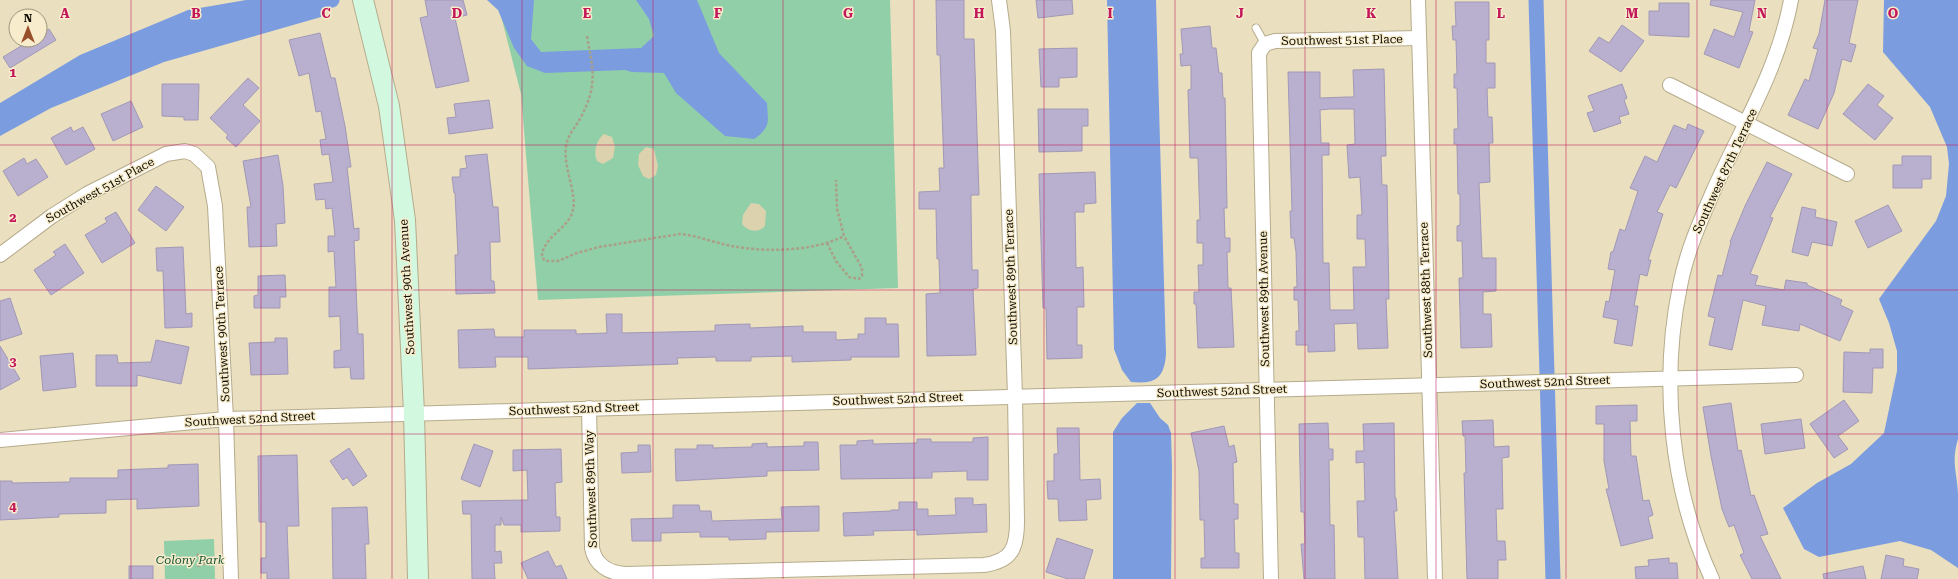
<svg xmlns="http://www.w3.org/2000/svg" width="1958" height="579" font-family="'Roboto Serif',serif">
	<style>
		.green { fill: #91cfa9 }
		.sand { fill: #dcd2ae }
		.water { fill: #7b9cdf }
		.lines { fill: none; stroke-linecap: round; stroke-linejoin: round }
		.canal { stroke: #7b9cdf; stroke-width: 15 }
		.building { fill: #b8b0ce; stroke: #a198b6; fill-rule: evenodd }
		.lane-casing { stroke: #b5ab8c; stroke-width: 9 }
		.street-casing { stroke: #b5ab8c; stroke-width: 16 }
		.secondary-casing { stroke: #b5ab8c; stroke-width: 22 }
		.path { stroke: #a9a087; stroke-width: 2.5; stroke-dasharray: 3 2; stroke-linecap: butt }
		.lane { stroke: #fff; stroke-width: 7 }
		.street { stroke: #fff; stroke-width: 14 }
		.secondary { stroke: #d2f9e0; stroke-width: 20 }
		.grid { fill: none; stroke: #c2185b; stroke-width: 1; stroke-opacity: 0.55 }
		.labels { text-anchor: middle; stroke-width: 3; stroke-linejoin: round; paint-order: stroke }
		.street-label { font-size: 12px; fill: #110d04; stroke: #f7eccc }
		.park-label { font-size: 12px; font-style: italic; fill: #185536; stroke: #f7eccc }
		.grid-label { font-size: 13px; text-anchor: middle; font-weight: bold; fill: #c2185b; stroke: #f7eccc; stroke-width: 3; stroke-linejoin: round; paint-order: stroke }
	</style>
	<rect width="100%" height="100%" fill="#eadfbf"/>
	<!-- green -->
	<g class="green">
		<path d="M497 0H890L898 288 538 300 521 94Z"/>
		<path d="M214 539 215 579H165L164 541Z"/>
	</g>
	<!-- sand -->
	<g class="sand">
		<path d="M604 134 612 137 615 147 613 158 603 164 597 161C593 153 596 140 604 134Z"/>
		<path d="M646 147 654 149 658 166 656 175 649 179 643 176 638 165 639 154Z"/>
		<path d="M751 203 759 204 766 211 765 226C758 234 748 231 742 224L743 215Z"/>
	</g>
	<!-- water -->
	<g class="water">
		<path d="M246 0H325L326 2 321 17 164 62 51 108 0 136V103L80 55 188 10Z"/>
		<path d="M487 0H534L531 39 541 52 641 48 654 36 649 19 636 0H697L719 53 767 103C768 122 771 127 754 139L725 136 676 93 664 73 632 72 625 70 545 73 527 66 514 48 498 10Z"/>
		<path d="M1107 0H1156L1166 354C1164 380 1154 384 1131 382L1122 370 1114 349Z"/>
		<path d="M1884 0H1958V439C1951 463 1957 471 1958 494 1958 518 1958 543 1958 568L1931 550 1900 541 1819 557 1804 549 1783 508 1817 483 1851 464 1884 433 1897 371V351L1889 323 1879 299 1936 221 1946 196 1949 164 1947 147 1930 107 1883 52Z"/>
		<path d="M1137 403H1150L1160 418 1168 425 1171 433 1172 468 1171 579H1113V432L1122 418Z"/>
	</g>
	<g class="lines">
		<!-- canal -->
		<g class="canal">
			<path d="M1536 0 1553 579"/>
			<path d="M326 2 332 0"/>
		</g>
	</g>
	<!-- building -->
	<g class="building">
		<path d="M425 0H463L467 15 455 18 469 81 436 88 420 18 428 16Z"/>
		<path d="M936 0H964V39H974L979 195H971V208L972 270H978V288L973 289 976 355 927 356 926 294 940 293 939 259H937L936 209H919V192L940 191 939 168H944L940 55H937Z"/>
		<path d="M1036 0H1072L1073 14 1038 18Z"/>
		<path d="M1711 0H1755L1749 31 1753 32 1739 68 1704 54 1714 29 1734 37 1743 12 1710 5Z"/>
		<path d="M1825 0H1858L1849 43 1856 45 1851 62 1842 59 1834 93 1818 129 1788 115 1805 79 1809 81 1818 49 1813 48 1819 34Z"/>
		<path d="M1455 2H1489V40H1486V63H1495V88H1487L1488 117H1492L1493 143H1489L1490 182 1479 183 1482 258H1496V291L1483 292V314H1491L1492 347 1461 348 1459 278H1463L1462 241H1457V226L1460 225V194H1458L1457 144H1454V129H1458L1457 88H1454V74H1457L1456 40H1453L1452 26H1456Z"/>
		<path d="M1659 3H1689V37L1649 35V11H1659Z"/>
		<path d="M1622 25 1644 41 1621 72 1589 51 1599 37 1609 43Z"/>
		<path d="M1210 26 1212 48H1216L1219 73H1222L1223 98H1225L1227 208H1224L1225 238H1230V252H1227L1228 288H1231L1234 347 1198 348 1196 304H1194V292H1199L1198 265H1203V243H1197V220H1200L1198 158H1190L1188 90 1191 89V65L1181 66 1180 54H1183L1181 29Z"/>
		<path d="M49 29 56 40 10 68 3 57 31 40H40V34Z"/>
		<path d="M320 33 331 78H335L345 126 351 167H347L354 229 359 228V240L354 241 358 334H363L364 379H351L350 367 334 368V351L341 350 340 316 329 317V287H336L334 251 328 252V236H335L332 208 326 209 325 199 316 200 314 184 333 182 329 154 322 155 320 140 326 139 321 111 316 112 309 73 299 76 289 40Z"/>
		<path d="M1077 48V77L1059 78V87H1041L1039 49Z"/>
		<path d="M1384 69 1386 156H1381L1382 185H1387L1389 299H1386L1388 348 1358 349 1357 323 1334 324 1335 351 1308 352V345H1296V331H1299L1298 300H1294V287H1297L1296 252 1294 238H1291L1290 211H1292L1288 72H1320V98L1346 97H1354L1353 70ZM1329 109H1354L1355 144 1347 145 1349 178 1360 177 1362 215H1357V239H1365L1366 267H1353L1354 310H1330L1329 263H1323L1322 155H1329V143H1321L1320 110Z"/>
		<path d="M248 78 259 88 243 105 260 121 236 147 226 138 228 135 210 118Z"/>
		<path d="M162 84H199L198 120H184V117L162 116Z"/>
		<path d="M1622 84 1627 98 1624 100 1629 114 1619 117 1621 123 1594 132 1587 113 1594 111 1588 96Z"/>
		<path d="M1868 84 1884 96 1877 105 1893 118 1875 140 1843 114Z"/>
		<path d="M489 100 493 128 449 134 447 118 456 117 454 104Z"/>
		<path d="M131 101 143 127 113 141 101 114Z"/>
		<path d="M1038 109H1088V126H1082V151L1039 152Z"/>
		<path d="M1688 124 1704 131 1676 188 1670 185 1657 212 1663 214 1648 260H1651L1647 276 1640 274 1634 306H1638L1632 346 1614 343 1618 320 1603 317 1606 301 1609 302 1615 270 1608 269 1611 252H1613L1620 229 1625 231 1638 191 1630 188 1645 156 1657 162 1674 125 1686 130Z"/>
		<path d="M71 127 73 132 83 127 95 149 66 165 51 138Z"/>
		<path d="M487 154 493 207H498L500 242H490L491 281H494L495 293 456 294 455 255H458L455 193H454L452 177H460V169L467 168 465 156Z"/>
		<path d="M278 155 283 186 285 223 276 224 277 246 249 247 247 207H251L243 161Z"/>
		<path d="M1902 156H1931V179H1922V188H1893V165H1902Z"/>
		<path d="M24 158 27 164 36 159 48 177 18 196 3 171Z"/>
		<path d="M1767 162 1792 174 1770 217 1773 218 1750 274 1758 276 1755 285 1784 290 1786 280 1807 283V285L1842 300 1840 305 1853 311 1840 341 1800 324 1799 331 1762 325 1766 306 1743 300 1732 350 1709 345 1715 318 1708 316 1718 275 1722 276 1731 242H1730L1745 206Z"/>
		<path d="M1095 172 1096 203 1084 204V212H1075L1076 268 1083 267 1084 307H1077V345H1082V358L1047 359 1046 308H1043L1039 174Z"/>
		<path d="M156 186 184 207 166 231 138 210Z"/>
		<path d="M1888 205 1902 231 1868 248 1855 221Z"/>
		<path d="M1802 207 1816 210 1815 217 1837 222 1832 246 1812 242 1808 256 1792 252Z"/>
		<path d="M116 212 135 243 102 263 85 235 107 222 105 218Z"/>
		<path d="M65 244 84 273 51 295 34 270 56 255 53 252Z"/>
		<path d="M183 247 186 314 192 313V327L165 328 163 271H157L156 248Z"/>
		<path d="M285 275 286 297H280V308H254V296L258 295V276Z"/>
		<path d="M10 298 22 334 0 341V301Z"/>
		<path d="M606 314H622V333L715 331V325L750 324V328L803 326V332H836V340L858 339V334H865V318H886V324H898L899 357H851V360L792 362V356L751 357V361H716V357L677 358 678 364 528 369V357H495L496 367 459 368 458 330 494 329 495 337H524V330H576V334L607 333Z"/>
		<path d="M275 338H287L288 374 251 375 249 343 275 342Z"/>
		<path d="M156 340 189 347 181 384 137 375V386H96V355H117L118 363 151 362Z"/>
		<path d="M0 346 20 379 0 390Z"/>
		<path d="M1870 349H1883V368H1873L1872 393 1843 392 1844 352 1870 353Z"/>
		<path d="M73 353 76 387 43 391 40 356Z"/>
		<path d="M1844 400 1859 421 1838 436 1848 449 1834 458 1810 424Z"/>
		<path d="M1731 403 1738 451 1741 450 1751 496 1754 495 1768 534 1760 536 1781 579H1752L1740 555 1744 553 1734 525 1729 527 1722 509 1711 456 1703 407Z"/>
		<path d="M1637 405V421H1630L1631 456H1636L1643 501 1649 500 1653 515 1648 517 1653 538 1621 546 1606 489H1609L1604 461V424H1596V406Z"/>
		<path d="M1801 419 1805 448 1765 454 1761 424Z"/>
		<path d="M1493 420 1494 447 1509 446V457L1502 458 1503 509H1496L1497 541H1505L1506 560H1498V579H1467L1464 473H1466L1465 436H1463L1462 421Z"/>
		<path d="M1328 423 1329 449H1333V460H1329L1330 525H1334L1335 579H1304L1301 544H1305L1304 512H1301L1299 424Z"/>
		<path d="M1394 423 1395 498H1396L1397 511H1394L1398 579H1365L1364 537H1358L1357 501H1365L1364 462 1356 463V451H1364L1363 424Z"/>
		<path d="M1224 426 1229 447 1234 445 1237 462 1233 463 1234 504H1238V519H1234L1235 553H1239V568H1201V558H1205L1204 520H1200L1199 471 1191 433Z"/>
		<path d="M1057 428H1079L1080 480 1100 479 1101 499 1086 500 1087 520 1059 521 1058 499H1048L1047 481H1054V454H1058Z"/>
		<path d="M988 437V480H967V471L932 472V478L841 479 840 445H857V441L873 440V444L917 443V439H931V442H973V438Z"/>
		<path d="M804 442H818L819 470 767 471V476L676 481 675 449H697V445H713V448L752 447V444L767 443V447L804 446Z"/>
		<path d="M474 444 493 451 480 487 461 479Z"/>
		<path d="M638 445H650L651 472 622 473 621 453 638 452Z"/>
		<path d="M349 448 367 476 353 486 347 477 343 480 330 461Z"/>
		<path d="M561 449 562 482 555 483 556 517H560V531L521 532V525H504L501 517V525H495V552L501 551 502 563H494L495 579H472L471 514H463L462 501 528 500 527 470 513 471V450Z"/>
		<path d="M297 455 299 526H287L289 579H267V573H261V558H266V522H259L258 456Z"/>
		<path d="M198 464 199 506 137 509V499L106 500V513L59 514V517L0 520V481H12V483L70 482V478H118V470L168 468V465Z"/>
		<path d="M955 498H973V505L986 504 987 532 917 535V530L873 531 874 535 844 536 843 513 891 511V510H899V502H917V509H928V516L956 515Z"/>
		<path d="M673 505H699L700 511H711L712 521 782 519 781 507 819 506V531L766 532V539L729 540V537H700V532L661 533V541H632L631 519 673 518Z"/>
		<path d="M367 507 369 544H365L366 579H333L332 508Z"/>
		<path d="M1057 538 1093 550 1084 579H1068L1046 572Z"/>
		<path d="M548 551 556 567 561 565 567 579H528L521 563Z"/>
		<path d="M1886 555 1904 559 1903 566 1919 569 1917 579H1881Z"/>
		<path d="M1669 558V563H1677L1678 579H1636L1635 567 1649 566 1648 560Z"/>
		<rect x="129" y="566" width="24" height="13"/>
		<path d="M1863 566 1866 579H1824L1823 574Z"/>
	</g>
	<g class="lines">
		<defs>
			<path id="lane" d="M1256 28 1265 44"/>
			<g id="street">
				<path d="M1418 0 1435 579"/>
				<path d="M1670 85 1847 174"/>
				<path d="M0 255 52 216 87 194 166 154 185 151 194 154 208 167 215 206 226 419 231 579"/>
				<path d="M589 408 592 548C595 565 609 573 625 574L984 565C1012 561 1017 548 1017 521L1015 396 1003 31 999 0"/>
				<path d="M0 440 226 419 1796 375"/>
				<path d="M1271 579 1259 53 1265 44 1275 41 1419 38"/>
				<path d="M1712 579C1671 490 1660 383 1680 286 1686 254 1699 224 1712 194 1740 130 1778 71 1791 0"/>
			</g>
			<path id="secondary" d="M363 0 389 106 405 220 414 413 418 579"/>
		</defs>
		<!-- lane casing -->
		<use href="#lane" class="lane-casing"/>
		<!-- street casing -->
		<use href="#street" class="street-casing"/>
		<!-- secondary casing -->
		<use href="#secondary" class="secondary-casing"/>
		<!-- path -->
		<g class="path">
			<path d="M587 36C593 70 598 84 581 117 576 127 568 134 566 146 563 167 577 194 573 210 569 229 542 237 542 257L545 261H558L577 253 599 247 680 234C694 235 706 240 719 243 754 253 811 253 844 236L837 209 836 180"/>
			<path d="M827 243 836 261 849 277 859 279 862 276V268L844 236"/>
			<path d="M197 554 206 563H215"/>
			<path d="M197 566 206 563"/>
		</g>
		<!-- lane -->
		<use href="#lane" class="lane"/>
		<!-- street -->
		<use href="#street" class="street"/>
		<!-- secondary -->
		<use href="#secondary" class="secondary"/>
	</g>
	<!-- grid -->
	<path class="grid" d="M131 0V579M261 0V579M392 0V579M522 0V579M653 0V579M783 0V579M914 0V579M1044 0V579M1175 0V579M1305 0V579M1436 0V579M1566 0V579M1697 0V579M1827 0V579M0 145H1958M0 290H1958M0 434H1958"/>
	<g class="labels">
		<!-- street labels -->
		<g class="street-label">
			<text transform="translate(1342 40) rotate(-1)" y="4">Southwest 51st Place</text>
			<text transform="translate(1725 171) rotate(-65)" y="4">Southwest 87th Terrace</text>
			<text transform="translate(100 190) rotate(-29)" y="4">Southwest 51st Place</text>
			<text transform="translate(1011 277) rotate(-92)" y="4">Southwest 89th Terrace</text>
			<text transform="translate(407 287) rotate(-93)" y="4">Southwest 90th Avenue</text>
			<text transform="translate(1426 290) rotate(-92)" y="4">Southwest 88th Terrace</text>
			<text transform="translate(1264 299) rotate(-91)" y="4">Southwest 89th Avenue</text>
			<text transform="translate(222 334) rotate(-93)" y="4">Southwest 90th Terrace</text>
			<text transform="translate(1545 382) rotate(-2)" y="4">Southwest 52nd Street</text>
			<text transform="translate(1222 391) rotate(-2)" y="4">Southwest 52nd Street</text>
			<text transform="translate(898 399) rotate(-2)" y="4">Southwest 52nd Street</text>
			<text transform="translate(574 409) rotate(-2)" y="4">Southwest 52nd Street</text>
			<text transform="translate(250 419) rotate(-3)" y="4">Southwest 52nd Street</text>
			<text transform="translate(591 489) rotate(-92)" y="4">Southwest 89th Way</text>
		</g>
		<!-- park labels -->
		<g class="park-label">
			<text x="190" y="564">Colony Park</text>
		</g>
	</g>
	<g class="grid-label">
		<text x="65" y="18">A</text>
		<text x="196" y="18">B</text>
		<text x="326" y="18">C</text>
		<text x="457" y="18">D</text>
		<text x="587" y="18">E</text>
		<text x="718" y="18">F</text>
		<text x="848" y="18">G</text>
		<text x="979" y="18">H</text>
		<text x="1110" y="18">I</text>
		<text x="1240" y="18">J</text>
		<text x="1371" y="18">K</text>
		<text x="1501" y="18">L</text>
		<text x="1632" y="18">M</text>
		<text x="1762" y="18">N</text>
		<text x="1893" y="18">O</text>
		<text x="13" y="77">1</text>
		<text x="13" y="222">2</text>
		<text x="13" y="366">3</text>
		<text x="13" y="511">4</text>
	</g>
	<!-- north arrow -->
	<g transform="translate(28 28)"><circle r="19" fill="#f7eccc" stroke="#9b937c"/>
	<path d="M0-3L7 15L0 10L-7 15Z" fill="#975029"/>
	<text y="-6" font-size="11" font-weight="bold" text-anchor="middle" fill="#110d04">N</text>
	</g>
</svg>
